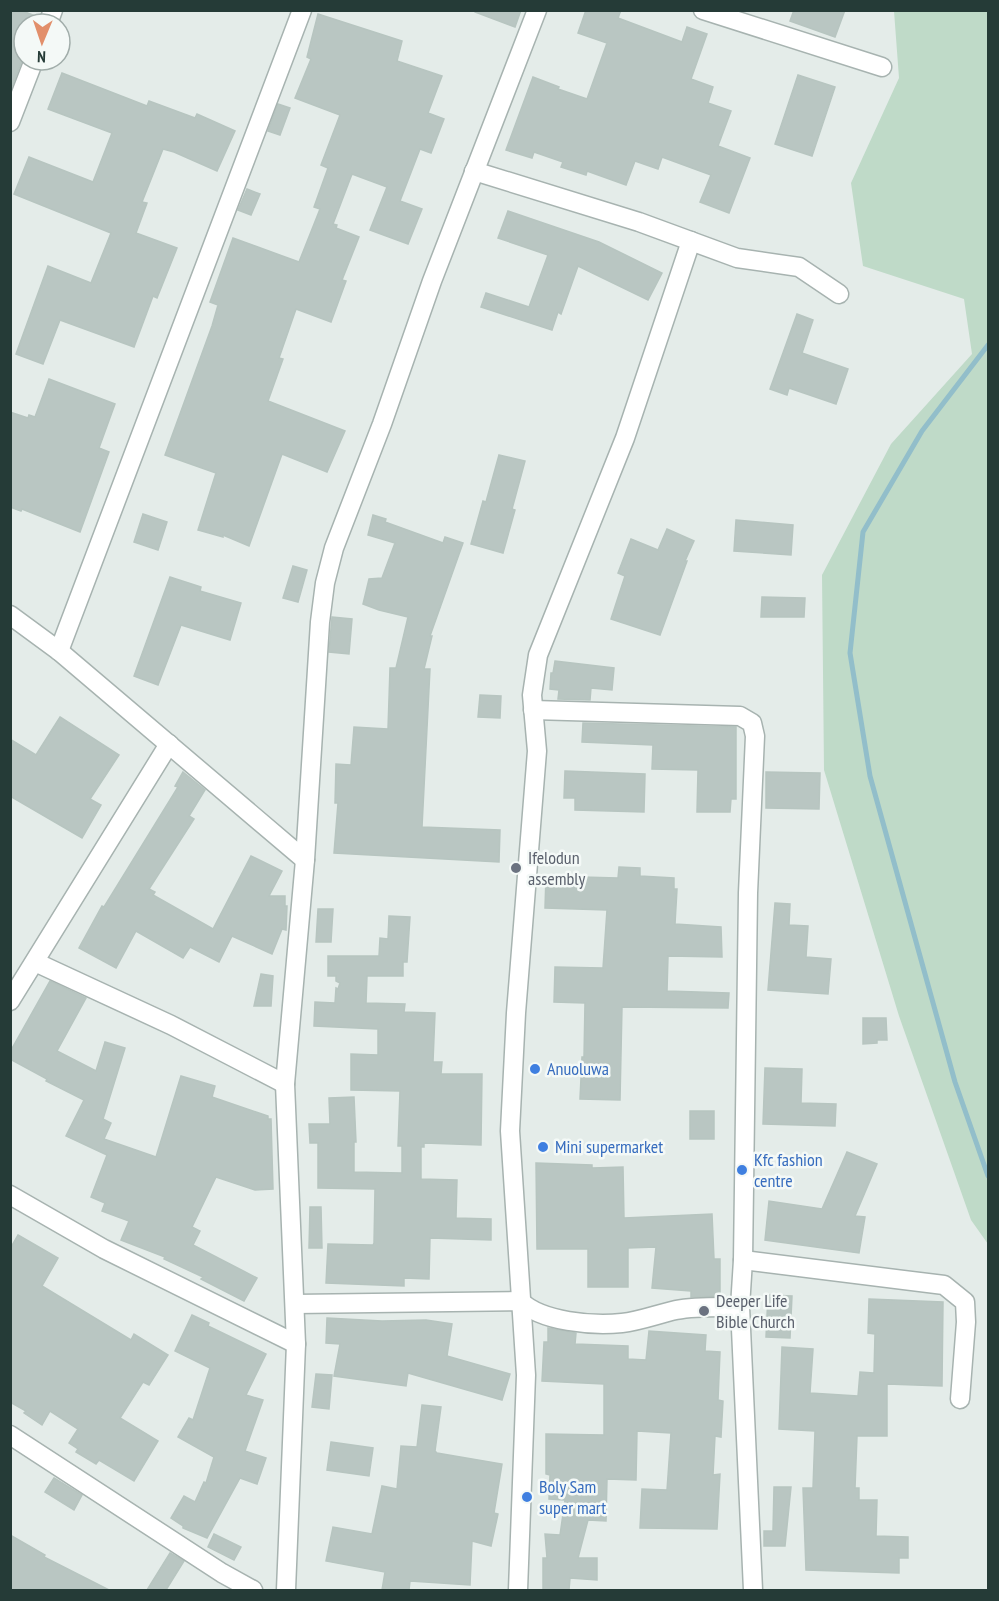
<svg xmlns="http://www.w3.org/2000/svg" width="999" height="1601" font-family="'PT Sans Narrow',sans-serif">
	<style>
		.green { fill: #bfdac8 }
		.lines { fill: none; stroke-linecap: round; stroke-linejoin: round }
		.stream { stroke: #92beca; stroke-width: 5 }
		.building { fill: #b9c6c2; stroke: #b7c5c0; stroke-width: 1.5 }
		.minor-casing { stroke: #a7b3b0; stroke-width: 21 }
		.minor { stroke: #fff; stroke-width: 18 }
		.worship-dot { fill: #6b7280; stroke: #f4f9f7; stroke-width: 2 }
		.shop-dot { fill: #3f7fe0; stroke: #f4f9f7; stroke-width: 2 }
		.labels { text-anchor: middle; stroke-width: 5; stroke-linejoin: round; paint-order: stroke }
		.worship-label { font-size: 18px; fill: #5b616d; stroke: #f4f9f7; text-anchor: start }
		.shop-label { font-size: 18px; fill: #366cbe; stroke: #f4f9f7; text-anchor: start }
	</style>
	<rect width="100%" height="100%" fill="#e4ece9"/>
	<!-- green -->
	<path class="green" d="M894 11H988V1244L971 1220 899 1016 824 770 822 575 891 444 972 354 964 299 863 266 851 183 899 78Z"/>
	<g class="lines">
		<!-- stream -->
		<path class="stream" d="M988 345 922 431 863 532 850 653 870 776 955 1082 988 1176"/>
	</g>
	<!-- building -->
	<g class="building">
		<path d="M10 10H20L38 17 37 24H24V55L11 89Z"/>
		<path d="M475 10H521L515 27 475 12Z"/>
		<path d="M586 10H621L618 18 682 42 687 27 707 34 691 79 713 87 708 103 731 111 718 146 750 158 729 213 700 202 711 175 662 157 658 169 635 161 626 185 587 171 586 175 561 167 563 162 534 152 532 158 506 150 533 77 559 87 558 89 587 99 607 43 578 33Z"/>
		<path d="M794 10H845L835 37 790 21Z"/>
		<path d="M318 14 402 41 397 61 442 76 428 113 444 119 431 153 420 149 400 201 422 209 408 244 370 230 387 187 352 174 333 224 337 225 336 228 359 237 342 280 346 281 331 322 296 309 279 358 283 359 268 401 345 431 327 472 282 454 249 546 223 535V537L198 530 216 473 165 455 212 326 218 305 210 302 233 238 299 262 320 209 314 207 328 168 321 165 340 115 295 98 311 59 307 57Z"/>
		<path d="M62 73 147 106 149 101 195 118 197 114 235 131 217 171 174 152 163 149 142 202 147 203 136 233 177 248 157 298 153 296 134 347 60 320 43 364 16 354 48 266 91 283 111 233 14 194 29 157 93 182 112 133 48 109Z"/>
		<path d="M798 75 835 87 812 156 775 144Z"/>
		<path d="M278 104 290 108 280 135 268 131Z"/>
		<path d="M247 189 260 194 251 215 238 210Z"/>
		<path d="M508 211 599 242 662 273 648 300 578 266 561 314 558 312 552 330 481 307 486 293 529 307 548 255 498 238Z"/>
		<path d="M797 314 813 320 802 353 848 369 836 404 789 388 787 395 770 389Z"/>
		<path d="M49 379 115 404 99 448 109 452 80 532 22 509 21 511 10 507V412L28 418 29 415 35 417Z"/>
		<path d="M499 455 525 461 512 509 515 510 503 553 471 544 483 501 486 502Z"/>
		<path d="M143 514 167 522 158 550 134 542Z"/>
		<path d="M373 515 386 519 385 522 443 543 445 537 463 543 430 636H432L424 669H430L422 827 500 830 499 862 334 853 338 803H335L336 764 351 765 354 727 388 729 390 668H396L408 617 379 610 363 604 369 579 382 578 395 543 368 535Z"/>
		<path d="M736 520 793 525 791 555 734 551Z"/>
		<path d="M667 529 694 541 685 561H687L660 635 611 619 625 576 618 573 631 539 658 550Z"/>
		<path d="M293 566 307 570 298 602 283 598Z"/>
		<path d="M170 577 201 587 200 591 241 603 230 640 181 625 158 685 134 676Z"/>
		<path d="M762 597 805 598 804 617H761Z"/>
		<path d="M332 617 352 619 349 654 329 652Z"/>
		<path d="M555 661 614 668 612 690 591 688 590 700 558 699 559 690 550 689 551 673H553Z"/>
		<path d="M480 695 501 696 500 718 478 717Z"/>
		<path d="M60 717 119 755 90 799 101 805 82 838 10 796V739L36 755Z"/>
		<path d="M583 723 736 727V799H731L730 812H697L698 770 652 769 653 745 582 742Z"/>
		<path d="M565 771 645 774 644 812 575 810V798H564Z"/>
		<path d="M183 772 205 790 189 816 194 819 149 889 155 892 153 895 213 929 251 856 282 871 269 896H285V906H287L286 930 282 929 272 954 232 936 219 962 190 947 183 958 136 931 116 968 79 948 102 906 104 907 178 787 175 786Z"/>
		<path d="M766 772 820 773 819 809 766 808Z"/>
		<path d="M619 867 640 868V876L674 878V889H677L675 924 721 927 722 957 668 956 667 991 729 993 728 1008 622 1007 620 1100 580 1099 582 1057H584L585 1003 554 1002 555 967 603 968 607 910 545 908 546 876 618 878Z"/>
		<path d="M775 903 790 904 789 925 808 926 806 957 831 959 828 994 768 990Z"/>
		<path d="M318 909H333L331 942H316Z"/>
		<path d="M389 916 410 917 407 962H403V976H367L366 1003 405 1004 404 1012 435 1013 433 1062H442L441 1074H482L481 1145 424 1143V1147H421V1179L457 1180 456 1218 491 1219V1240L430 1238 429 1279 404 1278V1286L326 1283 328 1244 373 1245 374 1243 375 1189 318 1188V1143H310L309 1124H330L329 1098 354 1097 356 1142H354V1172L402 1173V1146H398L400 1091 351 1090V1054L378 1055V1029L314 1026 315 1002 335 1003 336 988 338 989 340 983 336 981V976H328V956H379L380 938 388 939Z"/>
		<path d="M261 974 273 976 271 1006H254Z"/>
		<path d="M50 981 86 998 57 1051 96 1071 105 1042 125 1048 103 1119 111 1123 104 1139 156 1157 181 1076 215 1086 212 1097 268 1116V1119H271L273 1189 255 1190 216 1177 192 1227 200 1231 193 1245 257 1278 244 1301 201 1279 203 1277 164 1259 165 1257 121 1240 129 1221 102 1211 105 1203 91 1197 107 1155 66 1136 84 1100 46 1081 47 1079 10 1059V1052Z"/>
		<path d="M863 1018H886L887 1040H877V1043L863 1044Z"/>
		<path d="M765 1068 802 1069 801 1103 836 1104 835 1126 763 1124Z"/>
		<rect x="690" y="1111" width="24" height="28"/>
		<path d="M847 1152 877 1164 855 1216 865 1217 859 1253 765 1240 769 1201 822 1209Z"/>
		<path d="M536 1163 592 1165V1168L623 1167 624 1218 712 1214 714 1259H720V1296L691 1297V1291L652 1288 656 1247 628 1248V1287H588V1249H537Z"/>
		<path d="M310 1207H321L322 1248H309Z"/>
		<path d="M18 1235 58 1258 42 1286 131 1340 134 1334 168 1355 149 1385 143 1382 120 1418 158 1441 134 1481 99 1460 96 1464 76 1452 78 1449 69 1443 78 1429 50 1411 42 1425 24 1413 26 1411 10 1402V1249Z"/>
		<path d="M768 1295 792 1296 790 1338 766 1337Z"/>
		<path d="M869 1299 943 1302 942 1386 887 1384V1436H857L855 1488H859V1500H877L876 1536 908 1537V1558H899V1573L806 1570 803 1488H813L815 1431 779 1429 782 1347 813 1349 810 1393 858 1396 860 1372 874 1373 875 1334 868 1333Z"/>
		<path d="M192 1315 209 1323 208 1326 266 1354 246 1395 263 1400 245 1451 266 1458 257 1484 240 1478 207 1538 183 1528V1526L171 1518 184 1496 195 1502 204 1482 206 1483 214 1457 178 1437 189 1418 193 1420 210 1368 175 1351Z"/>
		<path d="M327 1318 382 1321 426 1320 452 1324 447 1356 510 1374 502 1400 408 1373 406 1386 334 1376 340 1344 326 1343Z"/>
		<path d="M548 1328 576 1333 575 1344 628 1346V1359L646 1360 649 1331 706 1335 705 1351 720 1352 718 1400 723 1401 721 1437 715 1436 713 1475 720 1474 717 1529 640 1528 642 1489 667 1490 671 1433 637 1431 636 1480 607 1479 606 1521 588 1520 578 1558H597V1580L570 1578 569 1590H543V1558H547L545 1534 560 1535 565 1500 549 1499 550 1475 546 1474V1434L604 1435V1384L542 1381 544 1342H548Z"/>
		<path d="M316 1374 332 1375 329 1409 312 1407Z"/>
		<path d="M422 1405 441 1407 435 1451 437 1453 502 1464 494 1513 498 1514 491 1546 472 1541 470 1585 410 1581 409 1590H382L385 1572 326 1561 333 1527 372 1534 382 1486 397 1489 401 1446 417 1447Z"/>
		<path d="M331 1442 373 1448 369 1476 327 1470Z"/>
		<path d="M54 1478 82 1495 74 1510 45 1492Z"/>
		<path d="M774 1487H791L785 1546H764V1531H773Z"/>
		<path d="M214 1534 241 1547 234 1560 208 1547Z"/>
		<path d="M10 1535 45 1555 44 1557 109 1590H10Z"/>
		<path d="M170 1553 184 1561 166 1590H147Z"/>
	</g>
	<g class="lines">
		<defs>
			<g id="minor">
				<path d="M703 10 882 67"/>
				<path d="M48 24 53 10"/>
				<path d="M10 122 34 60"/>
				<path d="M474 171 639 222 737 258 799 267 839 294"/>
				<path d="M10 615 59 651 305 860"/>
				<path d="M59 651 302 10"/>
				<path d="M533 710 740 716 752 723 755 736 748 893 743 1260 740 1307 753 1590"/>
				<path d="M35 962 171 1025 285 1084"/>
				<path d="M10 1001 169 744"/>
				<path d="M10 1195 104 1249 296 1344"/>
				<path d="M743 1260 944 1285 965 1302 966 1322 960 1399"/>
				<path d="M295 1304 520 1301C542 1322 593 1326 622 1323 640 1321 658 1314 676 1310 696 1306 719 1307 740 1307"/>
				<path d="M10 1435 222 1573 253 1590"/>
				<path d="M286 1590 296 1344 285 1084 305 860 320 622 325 583 334 548 382 424 432 281 537 10"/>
				<path d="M518 1590 526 1375 510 1131 516 1013 537 751 532 695 538 655 625 438 691 241"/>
			</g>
		</defs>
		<!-- minor casing -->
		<use href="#minor" class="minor-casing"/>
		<!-- minor -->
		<use href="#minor" class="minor"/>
	</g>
	<!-- markers -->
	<g class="worship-dot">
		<circle cx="516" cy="868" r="6"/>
		<circle cx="704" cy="1311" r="6"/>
	</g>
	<g class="shop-dot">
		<circle cx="535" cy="1069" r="6"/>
		<circle cx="543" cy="1147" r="6"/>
		<circle cx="742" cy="1170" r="6"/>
		<circle cx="527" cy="1497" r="6"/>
	</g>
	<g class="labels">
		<!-- worship labels -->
		<g class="worship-label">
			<text x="528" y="864">Ifelodun<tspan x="528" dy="21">assembly</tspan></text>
			<text x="716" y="1307">Deeper Life<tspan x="716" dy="21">Bible Church</tspan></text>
		</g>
		<!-- shop labels -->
		<g class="shop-label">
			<text x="547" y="1075">Anuoluwa</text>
			<text x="555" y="1153">Mini supermarket</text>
			<text x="754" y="1166">Kfc fashion<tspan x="754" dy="21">centre</tspan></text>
			<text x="539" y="1493">Boly Sam<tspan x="539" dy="21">super mart</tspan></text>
		</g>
	</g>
	<!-- border -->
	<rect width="999" height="1601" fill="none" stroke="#253b37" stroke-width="24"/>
	<!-- north arrow -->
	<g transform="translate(42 42) rotate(182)"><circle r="28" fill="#f4f9f7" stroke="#a1adaa" stroke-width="1.5"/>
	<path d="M0-4.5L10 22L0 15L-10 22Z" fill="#e28f6b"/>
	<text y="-9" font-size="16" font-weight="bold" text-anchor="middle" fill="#253b37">N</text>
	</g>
</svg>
